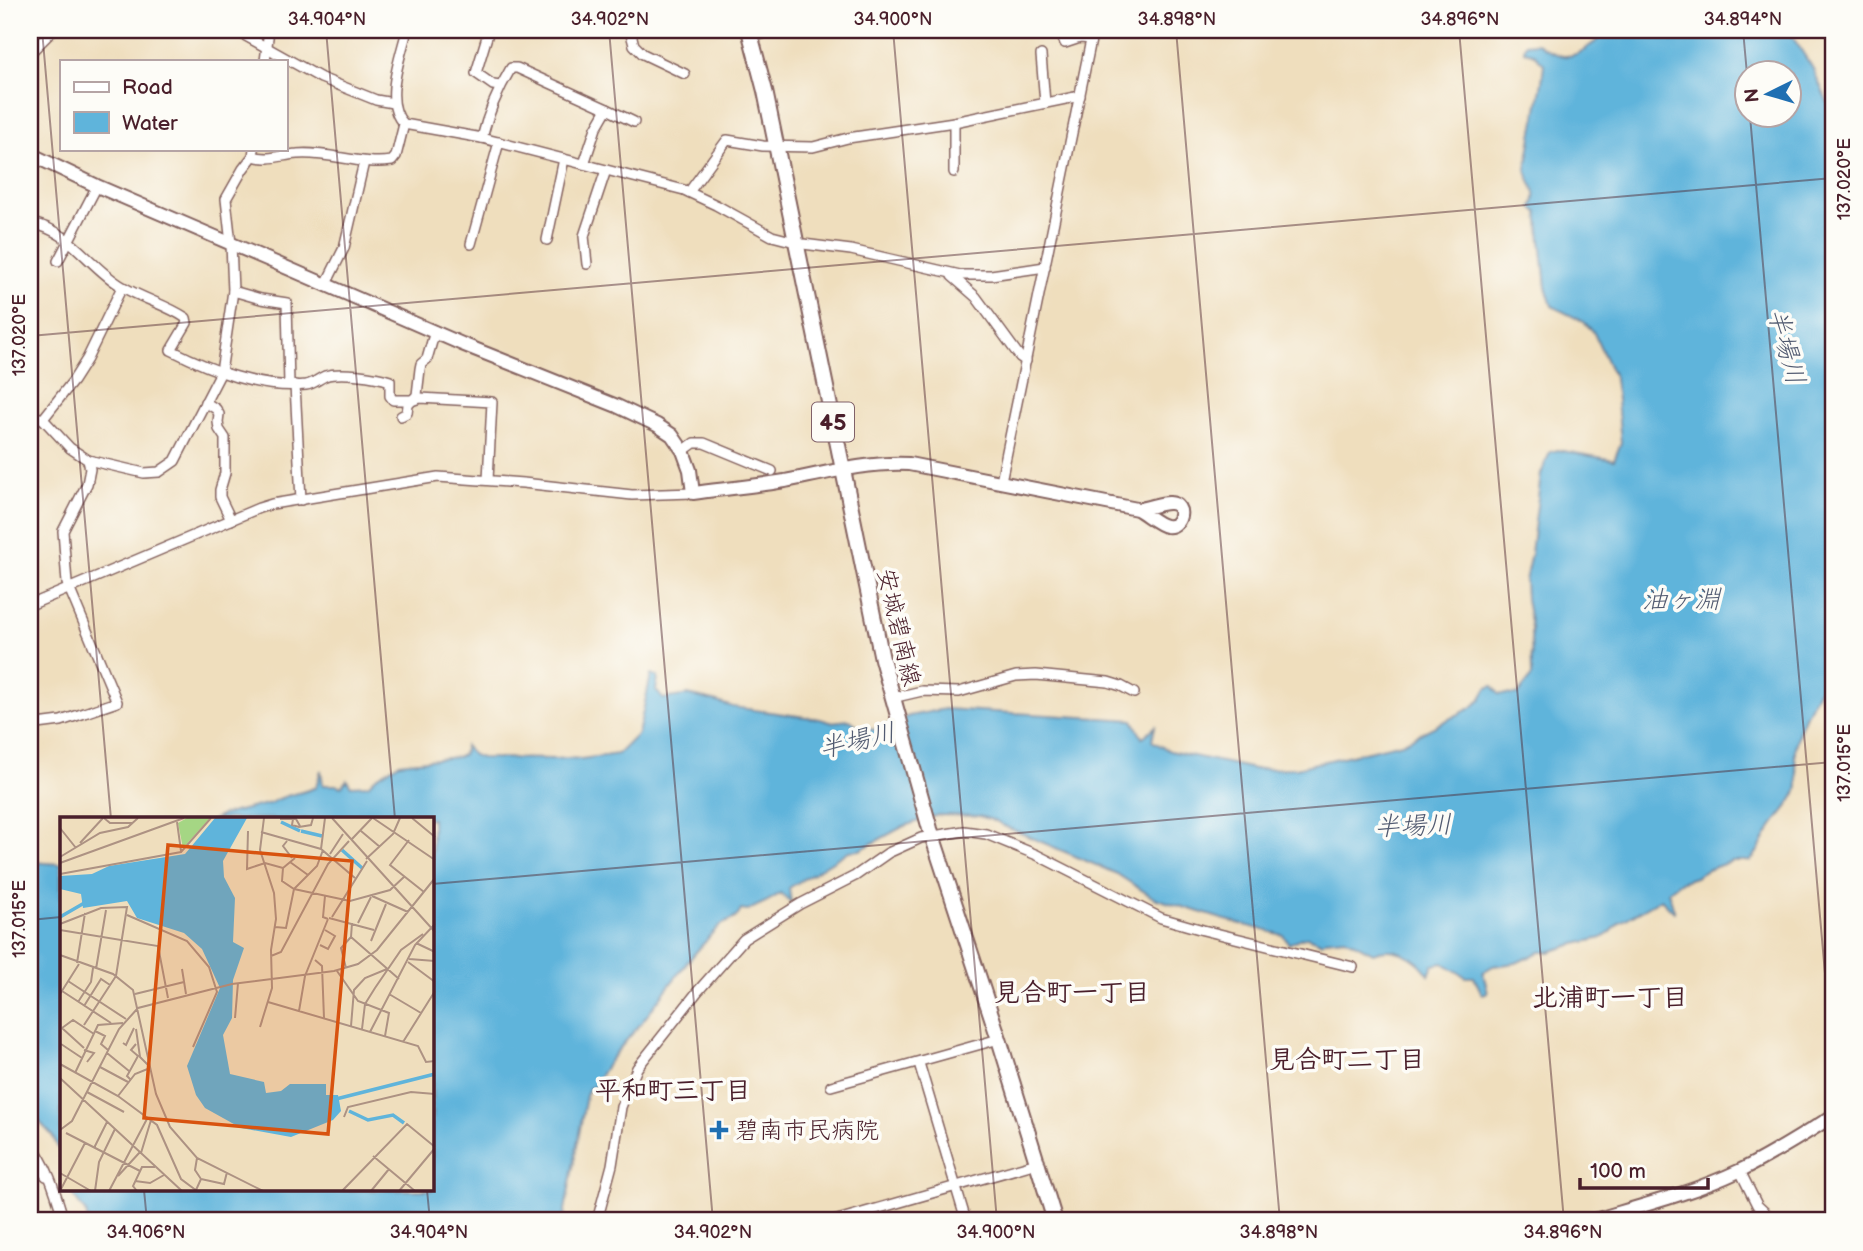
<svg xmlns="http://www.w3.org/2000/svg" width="1863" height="1251" font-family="'Balsamiq Sans','Klee One',sans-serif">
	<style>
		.water { fill: #5fb4db; stroke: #546a83; stroke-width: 2; fill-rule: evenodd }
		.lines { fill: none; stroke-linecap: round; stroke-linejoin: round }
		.street-casing { stroke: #84625e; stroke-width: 12 }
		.secondary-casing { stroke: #84625e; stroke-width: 16 }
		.primary-casing { stroke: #84625e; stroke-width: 18 }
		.street { stroke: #fff; stroke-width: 9 }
		.secondary { stroke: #fff; stroke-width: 12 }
		.primary { stroke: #fff; stroke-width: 14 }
		.ticks { fill: none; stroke: #4a1f2b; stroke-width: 2; stroke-opacity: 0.45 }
		.poi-dot { fill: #1f6fb2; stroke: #fdfcf7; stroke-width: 2.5 }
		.labels { text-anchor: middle; stroke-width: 7; stroke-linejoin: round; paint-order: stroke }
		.shield { fill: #fdfcf7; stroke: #806168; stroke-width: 2 }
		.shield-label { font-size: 23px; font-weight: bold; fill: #4a1f2b }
		.street-label { font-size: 24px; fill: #4a1f2b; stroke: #fdfcf7 }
		.poi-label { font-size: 24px; fill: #4a1f2b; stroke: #fdfcf7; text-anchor: start }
		.water-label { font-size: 26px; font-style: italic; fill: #525b71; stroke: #fdfcf7 }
		.neighbourhood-label { font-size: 26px; font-weight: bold; fill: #4a1f2b; stroke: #fdfcf7 }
		.inset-river { fill: none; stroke: #5fb4db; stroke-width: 3.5 }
		.inset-road { fill: none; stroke: #ad9283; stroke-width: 2 }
		.view { fill: #d8530f; fill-opacity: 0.15; stroke: #d8530f; stroke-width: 3.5 }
		.inset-edge { fill: none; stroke: #4a1f2b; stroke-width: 3.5 }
		.neatline { fill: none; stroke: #4a1f2b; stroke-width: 2.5 }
		.ticks-label { font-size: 18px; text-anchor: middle; fill: #4a1f2b }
	</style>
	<rect width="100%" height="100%" fill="#fdfcf7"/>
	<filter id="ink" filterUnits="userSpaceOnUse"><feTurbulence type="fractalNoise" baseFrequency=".0143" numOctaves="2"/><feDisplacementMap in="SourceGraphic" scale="14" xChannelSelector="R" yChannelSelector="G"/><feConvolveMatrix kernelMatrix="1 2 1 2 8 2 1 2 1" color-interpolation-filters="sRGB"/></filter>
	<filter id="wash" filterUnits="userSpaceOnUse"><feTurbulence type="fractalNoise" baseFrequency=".00686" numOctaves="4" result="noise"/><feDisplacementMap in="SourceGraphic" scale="28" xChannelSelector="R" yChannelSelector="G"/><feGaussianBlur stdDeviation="1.57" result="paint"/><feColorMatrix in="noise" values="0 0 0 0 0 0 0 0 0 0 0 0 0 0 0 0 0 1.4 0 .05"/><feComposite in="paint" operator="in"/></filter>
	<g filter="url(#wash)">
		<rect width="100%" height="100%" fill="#efdebd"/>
		<!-- water -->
		<g class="water">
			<path d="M1602 30H1788L1812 67 1833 114V665C1820 688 1802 717 1796 742 1792 759 1798 769 1798 785 1798 798 1777 818 1770 830 1762 841 1760 852 1750 861H1732L1707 870 1695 877 1680 882 1668 891 1675 913 1661 899 1619 923 1611 932 1602 938 1571 945 1549 952H1540L1516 963 1493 966 1483 972 1488 993 1482 994 1474 977H1466L1443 963 1433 965 1429 975C1417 957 1394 944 1373 953L1345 938 1325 940 1322 943C1306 935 1305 935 1289 944L1283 935 1222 919 1154 898 1117 874 1004 826 996 821 979 816 938 815 904 826 860 850 849 851 789 888 791 903 780 893C771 901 758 905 747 911L741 910C737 920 729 920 721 925 715 929 710 936 706 941 682 966 663 995 642 1022 625 1043 605 1062 594 1087L589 1088 586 1096 563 1221H88L86 1213 72 1194 73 1190H432V819H215L222 815 271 803C284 794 302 794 316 787L321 770 323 785H337L341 787 347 780 351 786 368 785 375 778 399 763 457 757 463 755 465 746 473 755 481 758 555 759 568 758 581 759 618 754 638 734 651 675 658 677 656 690 663 699 688 695 714 701 733 707 820 719 830 722 850 720 860 727 874 730 909 716 945 709 1133 720 1142 738 1155 727 1152 741 1170 751 1254 769 1296 768 1402 743 1471 708 1480 700 1487 688 1493 686 1499 694 1517 695 1532 676 1531 628 1526 599 1525 581 1531 553 1541 474 1550 452 1558 450 1614 460 1621 443 1615 379 1593 331 1584 322 1552 306 1546 287 1538 212 1532 208C1541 192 1529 184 1526 169L1542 82 1544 64 1533 53 1524 51 1525 44 1538 43C1557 57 1568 62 1588 47 1596 42 1600 39 1602 30ZM1748 74H1790V116H1748Z"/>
			<path d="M30 862 61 864V1154L52 1135 30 1112Z"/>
		</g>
	</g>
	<g filter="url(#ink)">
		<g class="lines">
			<defs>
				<g id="street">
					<path d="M235 30 321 78 376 100 393 103"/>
					<path d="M407 30C401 56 382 103 404 124L482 138 684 190 716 205 772 236 803 244 851 250 960 275H991L1045 267"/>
					<path d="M489 30 476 73 493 85 500 86"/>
					<path d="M630 30 634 45 643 54 685 74"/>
					<path d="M1059 30 1065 43 1080 38 1091 39"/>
					<path d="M752 37 762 34 767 30"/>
					<path d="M30 53 53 30"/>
					<path d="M1041 55 1045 103"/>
					<path d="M265 61 269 30"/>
					<path d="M607 109 634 122"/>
					<path d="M954 122V172"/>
					<path d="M482 138C488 113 498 90 511 68H517L607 109 596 128 584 164"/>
					<path d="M253 156C268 161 282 155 297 154 329 151 360 166 392 161L396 156 404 124"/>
					<path d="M689 192 727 140 763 146 813 147 848 138 954 122 1080 96"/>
					<path d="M30 223C72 230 88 267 123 287 143 299 167 305 186 318L187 323 171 350C213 371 258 389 306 385 314 384 318 379 325 376 339 371 376 376 390 381V396L393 400H414L420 398 492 402 488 480"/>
					<path d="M547 240 564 159"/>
					<path d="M471 244 499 142"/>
					<path d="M58 261 97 186"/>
					<path d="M587 264 584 236 606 170"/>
					<path d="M952 276 976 297 1020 357 1026 361"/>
					<path d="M326 284 344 248 364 162"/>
					<path d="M233 291 261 299 287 303 289 385"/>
					<path d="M295 385 301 500"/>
					<path d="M205 402 216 409 219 414 218 422 219 429 225 438V473L220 490V497L231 520"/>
					<path d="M30 415 43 419 70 448 88 460 144 473 159 472 175 461 221 372 233 291 231 244 226 199 243 169 253 156 254 149"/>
					<path d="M401 416 407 413 408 405 417 395 420 369 421 364 427 359 435 331"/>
					<path d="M43 419 73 381 87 359 122 287"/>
					<path d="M683 451 694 443H704L772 471"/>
					<path d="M1001 481 1093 30"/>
					<path d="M30 605 259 508 272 504 438 477 523 483 632 495 693 493"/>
					<path d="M892 698 922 691 959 692 1016 676 1036 675 1108 682 1121 686 1134 693"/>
					<path d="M30 725 61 721 117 702 67 583 63 531 87 484 90 469 88 460"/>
					<path d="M919 1063 966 1221"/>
					<path d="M831 1086 999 1039"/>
					<path d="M30 1143C49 1168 55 1191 64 1221"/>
					<path d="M30 1156 46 1176"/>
					<path d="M1740 1171 1757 1205 1774 1221"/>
					<path d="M597 1221 612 1165 621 1107 637 1068 698 991 744 939 800 904 855 876 888 853 921 838 964 831 986 834 1037 855 1161 918 1203 930 1353 967"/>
					<path d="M834 1221 1037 1163"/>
				</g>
				<g id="secondary">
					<path d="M30 154 97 186 276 263 462 344 617 406 657 425 672 435 683 451 690 470 693 493C724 489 754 486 785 481 826 473 867 462 909 464L1137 509C1148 509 1160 502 1170 503 1187 504 1181 529 1166 526 1158 525 1145 513 1137 509"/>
					<path d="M1591 1221C1641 1206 1692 1193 1739 1171 1772 1155 1803 1135 1833 1116"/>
				</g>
				<path id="primary" d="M749 30 765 91 882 659 930 829 999 1039 1055 1221"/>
			</defs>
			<!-- street casing -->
			<use href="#street" class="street-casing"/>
			<!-- secondary casing -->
			<use href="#secondary" class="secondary-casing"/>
			<!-- primary casing -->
			<use href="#primary" class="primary-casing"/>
			<!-- street -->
			<use href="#street" class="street"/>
			<!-- secondary -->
			<use href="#secondary" class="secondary"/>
			<!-- primary -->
			<use href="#primary" class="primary"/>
		</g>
	</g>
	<!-- ticks -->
	<path class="ticks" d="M42 30 111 819M326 30 395 819M609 30 713 1221M893 30 997 1221M1176 30 1280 1221M1459 30 1564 1221M1743 30 1748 85M1750 116 1833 1065M30 336 1833 178M432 884 1833 762M30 920 61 917M144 1190 147 1221M427 1190 430 1221"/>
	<!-- markers -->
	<path class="poi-dot" d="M715.5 1119.5h7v7h7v7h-7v7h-7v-7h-7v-7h7z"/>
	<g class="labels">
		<!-- shield labels -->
		<rect class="shield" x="812" y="402.5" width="42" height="39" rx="5"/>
		<g class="shield-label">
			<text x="833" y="430">45</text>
		</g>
		<!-- street labels -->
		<g class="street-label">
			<text transform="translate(899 627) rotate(77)" y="8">安城碧南線</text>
		</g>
		<!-- poi labels -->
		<g class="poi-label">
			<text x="735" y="1138">碧南市民病院</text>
		</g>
		<!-- water labels -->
		<g class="water-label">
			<text transform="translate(1787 346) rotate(75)" y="9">半場川</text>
			<text x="1681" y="608">油ヶ淵</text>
			<text transform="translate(857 740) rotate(-13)" y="9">半場川</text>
			<text transform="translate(1413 825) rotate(-2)" y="9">半場川</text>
		</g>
		<!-- neighbourhood labels -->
		<g class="neighbourhood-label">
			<text x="1072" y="1001">見合町一丁目</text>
			<text x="1610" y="1006">北浦町一丁目</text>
			<text x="1347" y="1068">見合町二丁目</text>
			<text x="673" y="1099">平和町三丁目</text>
		</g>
	</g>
	<!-- overview -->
	<g transform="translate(60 817)">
		<rect width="374" height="374" fill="#efdebd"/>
		<path d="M127 1H150L123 31 118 6Z" fill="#a5d684"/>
		<path d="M155 1H187L163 44 164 60 175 81 173 125 184 131 173 163 172 201 163 218 170 257 204 265 206 276 221 274 230 267H266V278H278L279 283 281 294 273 303 231 320 181 311 145 291 136 278 127 249 160 171 142 132 124 116 77 101 67 84 23 91 21 77 0 72V59L32 57 49 49 125 37Z" fill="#5fb4db"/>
		<path class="inset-river" d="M221 5 240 14M241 14 262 19M282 33 302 51M0 100 26 85M276 282 375 257M289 294 308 303 333 298 344 306"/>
		<path class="inset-road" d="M44 1 50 6H72M272 1 375 115M313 1 375 43M352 1 375 20M220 2H236L240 9M233 2 232 8 239 10 251 8 253 1M117 5 121 34M0 11 16 31M188 14 187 52 205 46 223 51M301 14 320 30M201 15 261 32 295 61M291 23 312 1M349 23 330 48 364 75M227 24 223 29 232 41M20 26 43 1M261 32 265 1M270 37 283 17M0 40 40 16 68 10 78 1M235 41 223 51 222 64 234 72 290 84 330 73 345 59M306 42 333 17 340 1M230 45 248 58M0 46 124 1M0 57 121 35 151 1M265 79 263 100 268 102M312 79 348 95M67 98 127 124 149 150 157 175 133 230M272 100 307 44M269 101 314 113M298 106 311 80M0 107 41 91 67 90 56 159 24 208M215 110 226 111 234 72 257 49 263 33M0 113 98 129 108 181M291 120 339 162M311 124 326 87M356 126 375 135M260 128 268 132 275 119 265 113M0 138 53 157 73 173 96 277 110 310 137 341 203 374M211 139 221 135 268 47 289 24M349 142 375 144M255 143 262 149 264 201M348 145 375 165M17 146 25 96M286 151 281 131 291 120 292 106M36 152 46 93M122 152 126 177M277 154 298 184 329 196 325 219M8 164 66 202M2 174 51 206M0 177 19 147M75 177 124 165M329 177 361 196M18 185 31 165 33 151M208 185 358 229 366 245 375 244M24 189 41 162 50 168M239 194 245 159 268 102M175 201 178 166M202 204 200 210 212 171 211 133 216 102 214 76 200 33 204 1M291 209 294 173 305 161 327 152M2 211 13 203 34 217M2 211 24 231M76 212 80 240 88 248M302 212 305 187 315 171 341 133 363 117M35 214 45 219 41 227 48 233M310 215 355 128 375 107M343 225 375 174M63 226 66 228 74 211M1 227 22 241M24 233 34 236 27 245M47 236 69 254M0 247 58 279 97 308 121 362 137 374M40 250 68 265M15 256 38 208 63 206M0 261 122 374M70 262 67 259 78 239 71 233 76 227M27 275 64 295M58 279 75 257 90 251M284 300 288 290 351 275 375 277M0 313 12 304 59 212 78 191 172 167 274 154 298 147 317 133 375 61M6 316 80 354M34 331 47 305M81 336 91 303M313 339 355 374M0 356 31 374M58 359 80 335M141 362 164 367 167 355M75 364 90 366 104 358M136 373 141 362 135 353 137 341M0 374 25 326M35 374 39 345 55 312M49 374 88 300M77 374 73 369 82 350H95M282 374 347 307 375 330M311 374 329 352M339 374 375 331"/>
		<path class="view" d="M108 28 292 44 268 317 84 301Z"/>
		<rect width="374" height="374" class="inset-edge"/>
	</g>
	<!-- margin -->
	<rect width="1863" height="1251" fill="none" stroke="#fdfcf7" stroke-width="77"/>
	<!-- legend -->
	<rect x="60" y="60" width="228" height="91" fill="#fdfcf7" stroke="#b5a4a5" stroke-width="2"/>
	<rect x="74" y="82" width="35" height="10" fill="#ffffff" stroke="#b5a4a5" stroke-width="2"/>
	<text x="122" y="94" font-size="21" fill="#4a1f2b">Road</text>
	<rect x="74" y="112" width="35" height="21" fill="#5fb4db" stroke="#b5a4a5" stroke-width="2"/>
	<text x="122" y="130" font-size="21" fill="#4a1f2b">Water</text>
	<!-- north arrow -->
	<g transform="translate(1768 94) rotate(265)"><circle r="33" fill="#fdfcf7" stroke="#b5a4a5" stroke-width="2"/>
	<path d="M0-5L12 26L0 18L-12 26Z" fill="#1f6fb2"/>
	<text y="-10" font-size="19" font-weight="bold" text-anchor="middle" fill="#4a1f2b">N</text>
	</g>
	<!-- scale -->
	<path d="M1580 1178v10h128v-10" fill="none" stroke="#4a1f2b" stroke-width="3.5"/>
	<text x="1590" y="1178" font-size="21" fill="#4a1f2b" stroke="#fdfcf7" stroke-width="5" paint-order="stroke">100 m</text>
	<rect x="38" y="38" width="1787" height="1174" class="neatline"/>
	<g class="ticks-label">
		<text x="327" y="25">34.904°N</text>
		<text x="610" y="25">34.902°N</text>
		<text x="893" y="25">34.900°N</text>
		<text x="1177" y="25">34.898°N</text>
		<text x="1460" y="25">34.896°N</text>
		<text x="1743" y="25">34.894°N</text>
		<text transform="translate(1844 179) rotate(-90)" y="6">137.020°E</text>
		<text transform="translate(19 335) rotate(-90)" y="6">137.020°E</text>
		<text transform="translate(1844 763) rotate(-90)" y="6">137.015°E</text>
		<text transform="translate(19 919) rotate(-90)" y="6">137.015°E</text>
		<text x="146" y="1238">34.906°N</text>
		<text x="429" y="1238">34.904°N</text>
		<text x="713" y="1238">34.902°N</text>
		<text x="996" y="1238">34.900°N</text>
		<text x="1279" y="1238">34.898°N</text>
		<text x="1563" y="1238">34.896°N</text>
	</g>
</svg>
